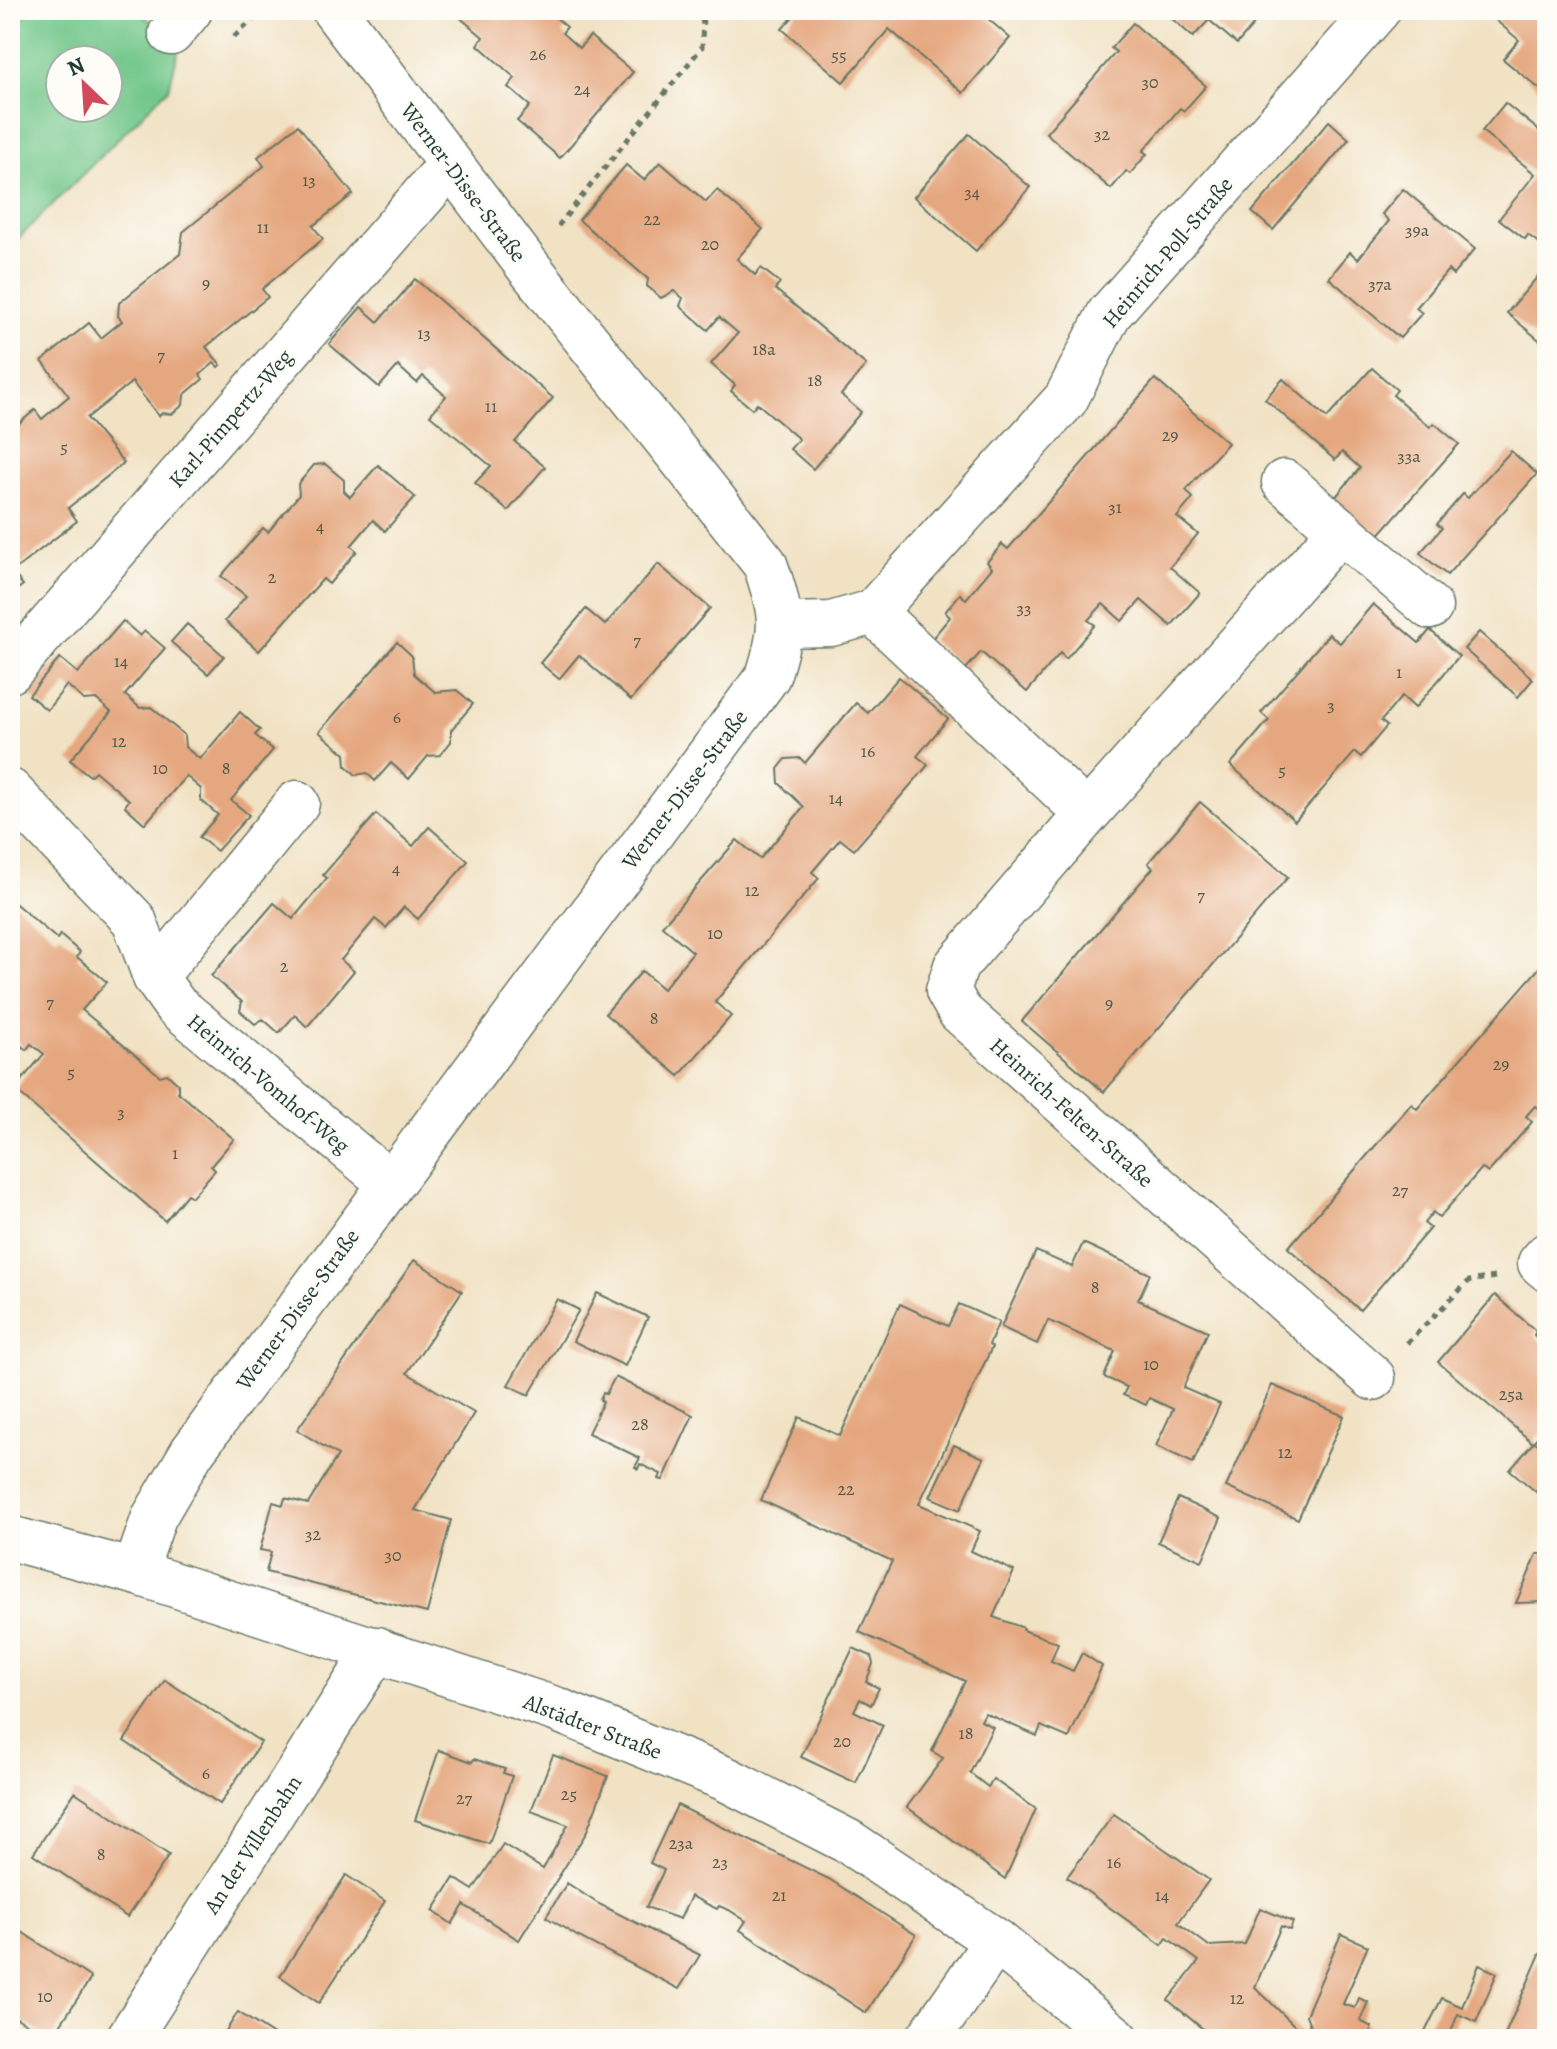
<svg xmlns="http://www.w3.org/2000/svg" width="1557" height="2049" font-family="Alegreya,serif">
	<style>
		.green { fill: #73c78b; stroke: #498260; stroke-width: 2; fill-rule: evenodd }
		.building { fill: #e5a77f }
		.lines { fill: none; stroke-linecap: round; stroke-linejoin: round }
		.minor-casing { stroke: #687766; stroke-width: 47 }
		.path { stroke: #687766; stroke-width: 5; stroke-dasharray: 6 6; stroke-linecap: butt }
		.minor { stroke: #fff; stroke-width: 44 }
		.labels { text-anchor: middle; stroke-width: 6; stroke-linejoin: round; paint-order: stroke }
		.number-label { font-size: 18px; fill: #505847 }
		.street-label { font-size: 22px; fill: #1f3d34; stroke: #fdfcf7 }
	</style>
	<rect width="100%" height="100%" fill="#fdfcf7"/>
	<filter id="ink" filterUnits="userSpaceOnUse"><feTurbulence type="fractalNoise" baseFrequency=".0125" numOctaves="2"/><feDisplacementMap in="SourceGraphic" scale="16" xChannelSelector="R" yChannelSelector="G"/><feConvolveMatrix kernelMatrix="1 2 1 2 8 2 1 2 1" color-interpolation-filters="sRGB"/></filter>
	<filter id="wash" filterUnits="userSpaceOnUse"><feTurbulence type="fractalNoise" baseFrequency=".006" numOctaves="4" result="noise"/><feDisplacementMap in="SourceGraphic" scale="32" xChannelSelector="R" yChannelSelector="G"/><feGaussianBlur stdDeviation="1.8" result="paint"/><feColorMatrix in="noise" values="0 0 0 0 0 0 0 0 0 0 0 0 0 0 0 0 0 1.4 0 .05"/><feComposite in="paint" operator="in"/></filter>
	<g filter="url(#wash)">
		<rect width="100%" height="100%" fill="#f1e2c4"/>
		<!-- green -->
		<path class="green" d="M30 10H138L179 48 169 88 13 244 10 239V27ZM60 60H108V108H60Z"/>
		<g id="blocks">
			<!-- building -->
			<g class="building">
				<path d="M451 10H547L567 27 562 33 579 48 590 36 633 72 560 158 517 121 530 106 508 87 515 78 478 45 483 37Z"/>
				<path d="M799 10H978L1010 38 963 93 889 29 843 82 782 29Z"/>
				<path d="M1162 10H1266L1237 44 1209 20 1193 37Z"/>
				<path d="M1500 10H1547V95L1503 59 1519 40 1493 18Z"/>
				<path d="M1133 23 1206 86 1184 111 1180 108 1143 151 1147 154 1130 174 1126 171 1111 189 1046 133 1116 52 1111 48Z"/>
				<path d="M1505 103 1547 137V249L1528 235 1525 239 1499 219 1535 174 1482 131Z"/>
				<path d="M1329 121 1349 139 1273 230 1252 212Z"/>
				<path d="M298 125 353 194 313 226 323 239 262 289 268 297 206 347 221 365 218 367 214 363 200 375 203 379 184 395 183 405 172 414 162 413 159 416 132 382 87 418 124 463 68 508 77 521 12 572 23 585 10 595V431L35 410 42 419 69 396 42 361 89 323 101 338 122 321 118 316 119 303 180 254 183 232 264 166 258 157Z"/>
				<path d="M969 134 1030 187 976 251 914 197Z"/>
				<path d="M660 162 706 202 717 190 763 229 737 259 755 275 761 268 780 283 775 289 866 365 841 395 861 412 813 469 790 449 799 439 757 403 752 409 731 391 735 385 711 364 738 333 719 317 708 330 680 306 683 298 674 291 661 298 647 286 648 279 579 220 626 165 644 180Z"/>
				<path d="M1403 189 1475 249 1453 275 1448 270 1416 308 1422 313 1400 338 1329 278 1350 252 1358 259 1389 221 1382 214Z"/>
				<path d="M1538 276 1547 284V340L1544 344 1507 313Z"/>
				<path d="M415 279 553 398 515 442 545 467 508 511 475 483 491 466 430 415 446 396 423 376 417 383 398 366 379 387 329 344 361 307 378 322Z"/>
				<path d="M1372 368 1397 390 1393 395 1430 427 1434 423 1459 444 1376 538 1333 500 1360 468 1342 452 1335 460 1265 399 1283 379 1327 418Z"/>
				<path d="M1155 379 1228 443 1186 490 1193 498 1177 517 1198 534 1170 567 1200 593 1171 626 1141 600 1122 621 1103 604 1088 620 1095 625 1066 659 1060 653 1027 692 981 652 965 670 931 640 950 617 945 612 960 594 966 599 992 568 987 562 1002 544 1008 549Z"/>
				<path d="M1511 451 1537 474 1447 575 1420 553 1442 528 1437 524 1463 494 1468 498Z"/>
				<path d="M325 464 344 480V491L350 497 378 465 415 497 385 531 373 520 351 546 357 551 329 584 323 579 259 651 225 621 246 596 221 576 263 528 268 532 299 495 298 484 314 465Z"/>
				<path d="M658 564 710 608 631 700 579 655 559 679 540 663 586 609 605 625Z"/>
				<path d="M1373 604 1419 643 1430 630 1459 656 1415 708 1402 696 1381 721 1387 726 1361 757 1355 752 1295 821 1230 765 1269 720 1261 713 1329 634 1340 643Z"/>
				<path d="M123 621 140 636 145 631 165 648 125 695 140 708 151 707 184 735 185 747 200 759 240 712 260 730 255 735 273 750 231 800 249 815 217 851 199 837 218 815 201 800V789L186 776 145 824 125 806 129 800 95 771 90 776 70 760 111 712 96 699 84 700 67 685 47 710 29 695 60 658 78 673Z"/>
				<path d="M187 624 224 656 208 674 171 642Z"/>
				<path d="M1479 632 1533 679 1518 697 1464 649Z"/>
				<path d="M397 642 412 656 414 674 435 692 457 690 473 704 451 730V742L440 755 428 756 409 779 391 763 375 781 367 773 356 775 346 766 345 754 319 732Z"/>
				<path d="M899 677 948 719 917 756 928 765 854 850 840 839 812 872 819 878 715 1002 731 1016 679 1076 605 1014 642 971 663 989 693 952 662 926 737 840 760 859 804 807 779 783 778 769 786 759 800 758 805 763 856 703 868 713Z"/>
				<path d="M1200 802 1288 877 1104 1092 1022 1021 1153 868 1148 863Z"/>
				<path d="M376 814 413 846 429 827 468 861 418 919 404 907 386 928 375 919 341 960 354 971 307 1027 295 1015 279 1033 263 1019 255 1024 240 1011 242 1002 211 976 274 903 293 919 327 878 323 875Z"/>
				<path d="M10 899 57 939 60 935 80 952 77 957 107 982 82 1010 160 1076 167 1074 178 1084V1092L234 1139 211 1166 215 1170 192 1197 187 1194 165 1221 14 1089 44 1054 31 1044 26 1050 10 1036Z"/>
				<path d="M1547 959V1104L1541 1111 1535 1106 1526 1116 1532 1122 1488 1173 1482 1168 1439 1218 1433 1212 1424 1223 1430 1228 1360 1310 1288 1248 1411 1104 1417 1109Z"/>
				<path d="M1083 1243 1150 1274 1138 1300 1208 1331 1183 1388 1220 1404 1193 1463 1156 1446 1173 1409 1149 1398 1146 1405 1123 1395 1127 1387 1104 1377 1115 1351 1048 1320 1037 1344 1001 1327 1036 1251 1072 1267Z"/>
				<path d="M414 1260 462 1291 407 1373 474 1413 415 1510 451 1520 427 1613 266 1572 271 1552 260 1550 273 1502 283 1505 285 1498 308 1504 338 1455 297 1430Z"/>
				<path d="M597 1293 648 1317 625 1366 573 1341Z"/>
				<path d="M1495 1295 1536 1331 1534 1335 1544 1344 1547 1341V1426L1534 1441 1547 1452V1501L1510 1470 1533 1443 1438 1362Z"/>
				<path d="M557 1299 579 1310 529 1395 508 1385Z"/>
				<path d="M900 1304 948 1326 959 1304 999 1322 989 1345 992 1347 919 1504 980 1531 971 1551 1014 1571 993 1617 1024 1628 1023 1630 1058 1643 1051 1661 1073 1671 1082 1653 1102 1666 1069 1738 1041 1726 1037 1736 985 1713 981 1721 993 1727 970 1773 988 1787 993 1779 1036 1809 1005 1879 907 1807 943 1758 932 1751 965 1681 859 1632 892 1561 761 1500 799 1417 840 1436Z"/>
				<path d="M615 1377 693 1415 663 1480 659 1479 661 1474 640 1464 638 1469 635 1467 640 1458 588 1433 603 1402 600 1400 603 1393 606 1394Z"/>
				<path d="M1272 1385 1344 1416 1298 1519 1226 1487Z"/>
				<path d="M954 1445 984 1458 960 1510 930 1497Z"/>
				<path d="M1178 1498 1221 1518 1202 1561 1158 1542Z"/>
				<path d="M1537 1554H1547V1602L1516 1603Z"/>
				<path d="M853 1648 871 1656 873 1664 866 1682 879 1688 871 1705 860 1699 854 1711 883 1725 856 1783 801 1757Z"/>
				<path d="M165 1680 261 1742 220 1804 124 1741Z"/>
				<path d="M439 1750 472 1762 474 1759 505 1769 503 1773 512 1776 489 1844 415 1820Z"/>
				<path d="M553 1755 608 1776 586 1833 519 1940 464 1905 452 1924 433 1911 454 1878 473 1890 503 1844 543 1869 568 1825 531 1811Z"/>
				<path d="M75 1792 169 1855 127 1917 33 1854Z"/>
				<path d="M677 1805 829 1879 916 1935 866 2013 740 1930 746 1921 729 1910 719 1906 717 1909 691 1896 680 1919 646 1907 664 1870 650 1863Z"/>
				<path d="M1114 1814 1209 1880 1178 1923 1209 1946 1245 1944 1260 1908 1293 1922 1290 1930 1281 1926 1255 1987 1302 2033 1310 2025 1306 2015 1341 1934 1368 1946 1343 2004 1355 2008 1359 1998 1368 2002 1360 2021 1372 2027 1367 2039H1215L1168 2000 1199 1961 1167 1938 1162 1945 1067 1877Z"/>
				<path d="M346 1875 385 1901 319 2003 280 1976Z"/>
				<path d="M567 1883 597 1903 700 1955 679 1989 577 1936 546 1917Z"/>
				<path d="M10 1924 91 1978 51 2039 10 2014Z"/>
				<path d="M1540 1954 1547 1957V2039H1503Z"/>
				<path d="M1479 1965 1497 1973 1476 2022 1458 2014 1448 2039 1425 2032 1442 1998 1462 2007Z"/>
				<path d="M238 2012 280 2039H221Z"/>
			</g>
		</g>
	</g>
	<g filter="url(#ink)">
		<use href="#blocks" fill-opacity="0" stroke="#687766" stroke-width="2"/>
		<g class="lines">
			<defs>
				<g id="minor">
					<path d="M171 33 190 10"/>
					<path d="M1284 482 1430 607"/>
					<path d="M1341 530 1087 814 956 966 948 991 960 1012 1373 1378"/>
					<path d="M873 612 1087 814"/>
					<path d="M781 625 831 624 873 612 1066 399 1109 314 1378 10"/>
					<path d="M10 671 450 165"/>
					<path d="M10 791 134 920 155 977 175 1005 390 1183"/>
					<path d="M155 977 297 803"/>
					<path d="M1547 1255 1540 1263 1547 1269"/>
					<path d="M10 1538 135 1572 555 1709 726 1779 849 1842 996 1941 1117 2039"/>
					<path d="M135 1572 154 1517 192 1452 768 676C784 627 782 613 765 564L527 265 334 10"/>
					<path d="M128 2039 377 1649"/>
					<path d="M928 2039 996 1941"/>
				</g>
			</defs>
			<!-- minor casing -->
			<use href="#minor" class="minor-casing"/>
			<!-- path -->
			<g class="path">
				<path d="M234 37 263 10"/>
				<path d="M558 226 702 47 703 10"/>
				<path d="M1407 1343 1469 1281 1495 1277"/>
			</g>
			<!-- minor -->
			<use href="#minor" class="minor"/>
		</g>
	</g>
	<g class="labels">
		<!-- number labels -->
		<g class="number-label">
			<text x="538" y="60">26</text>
			<text x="839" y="61">55</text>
			<text x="1150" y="88">30</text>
			<text x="582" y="95">24</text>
			<text x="1102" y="140">32</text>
			<text x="309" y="186">13</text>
			<text x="972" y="198">34</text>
			<text x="652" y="225">22</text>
			<text x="263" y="233">11</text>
			<text x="1417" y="236">39a</text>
			<text x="710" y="250">20</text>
			<text x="206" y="289">9</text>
			<text x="1380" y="290">37a</text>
			<text x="424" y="339">13</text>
			<text x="764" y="355">18a</text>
			<text x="161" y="361">7</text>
			<text x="815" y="386">18</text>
			<text x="491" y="412">11</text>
			<text x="1170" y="441">29</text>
			<text x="64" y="453">5</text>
			<text x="1409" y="462">33a</text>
			<text x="1115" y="513">31</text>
			<text x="320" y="532">4</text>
			<text x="272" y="583">2</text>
			<text x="1024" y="614">33</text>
			<text x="637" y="646">7</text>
			<text x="121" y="667">14</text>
			<text x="1399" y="678">1</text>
			<text x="1331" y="711">3</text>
			<text x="397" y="723">6</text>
			<text x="119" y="747">12</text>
			<text x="868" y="757">16</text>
			<text x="160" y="774">10</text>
			<text x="226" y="774">8</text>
			<text x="1282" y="776">5</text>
			<text x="836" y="804">14</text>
			<text x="396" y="874">4</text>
			<text x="752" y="896">12</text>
			<text x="1201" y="901">7</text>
			<text x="715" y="939">10</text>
			<text x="284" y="972">2</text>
			<text x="50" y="1008">7</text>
			<text x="1109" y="1009">9</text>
			<text x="654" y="1024">8</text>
			<text x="1501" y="1070">29</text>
			<text x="71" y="1078">5</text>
			<text x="121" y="1118">3</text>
			<text x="175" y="1159">1</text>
			<text x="1400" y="1196">27</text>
			<text x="1095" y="1293">8</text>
			<text x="1151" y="1370">10</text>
			<text x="1511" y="1400">25a</text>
			<text x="640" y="1430">28</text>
			<text x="1285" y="1458">12</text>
			<text x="846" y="1495">22</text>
			<text x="313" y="1540">32</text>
			<text x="393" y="1561">30</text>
			<text x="966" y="1739">18</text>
			<text x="842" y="1747">20</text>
			<text x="206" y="1779">6</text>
			<text x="569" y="1800">25</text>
			<text x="464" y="1804">27</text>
			<text x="681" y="1849">23a</text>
			<text x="101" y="1860">8</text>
			<text x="720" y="1868">23</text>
			<text x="1114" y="1868">16</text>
			<text x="779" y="1901">21</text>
			<text x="1162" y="1901">14</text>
			<text x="45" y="2002">10</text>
			<text x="1237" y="2004">12</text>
		</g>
		<!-- street labels -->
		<g class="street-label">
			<text transform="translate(464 182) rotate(53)" y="8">Werner-Disse-Straße</text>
			<text transform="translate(1167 252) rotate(-50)" y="8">Heinrich-Poll-Straße</text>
			<text transform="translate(230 418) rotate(-49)" y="8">Karl-Pimpertz-Weg</text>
			<text transform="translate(684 789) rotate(-53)" y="8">Werner-Disse-Straße</text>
			<text transform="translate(269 1083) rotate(40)" y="8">Heinrich-Vomhof-Weg</text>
			<text transform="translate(1072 1112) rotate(42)" y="8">Heinrich-Felten-Straße</text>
			<text transform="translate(297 1309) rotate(-54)" y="8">Werner-Disse-Straße</text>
			<text transform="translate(593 1726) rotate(21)" y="8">Alstädter Straße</text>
			<text transform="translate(252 1844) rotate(-57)" y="8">An der Villenbahn</text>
		</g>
	</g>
	<!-- margin -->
	<rect width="1557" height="2049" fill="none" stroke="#fdfcf7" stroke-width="40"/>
	<!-- north arrow -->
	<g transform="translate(84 84) rotate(335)"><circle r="38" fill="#fdfcf7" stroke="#a4b0a9" stroke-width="2"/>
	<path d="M0-6L14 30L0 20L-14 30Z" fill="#d1495b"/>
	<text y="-12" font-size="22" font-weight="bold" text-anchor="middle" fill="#1f3d34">N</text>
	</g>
</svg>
